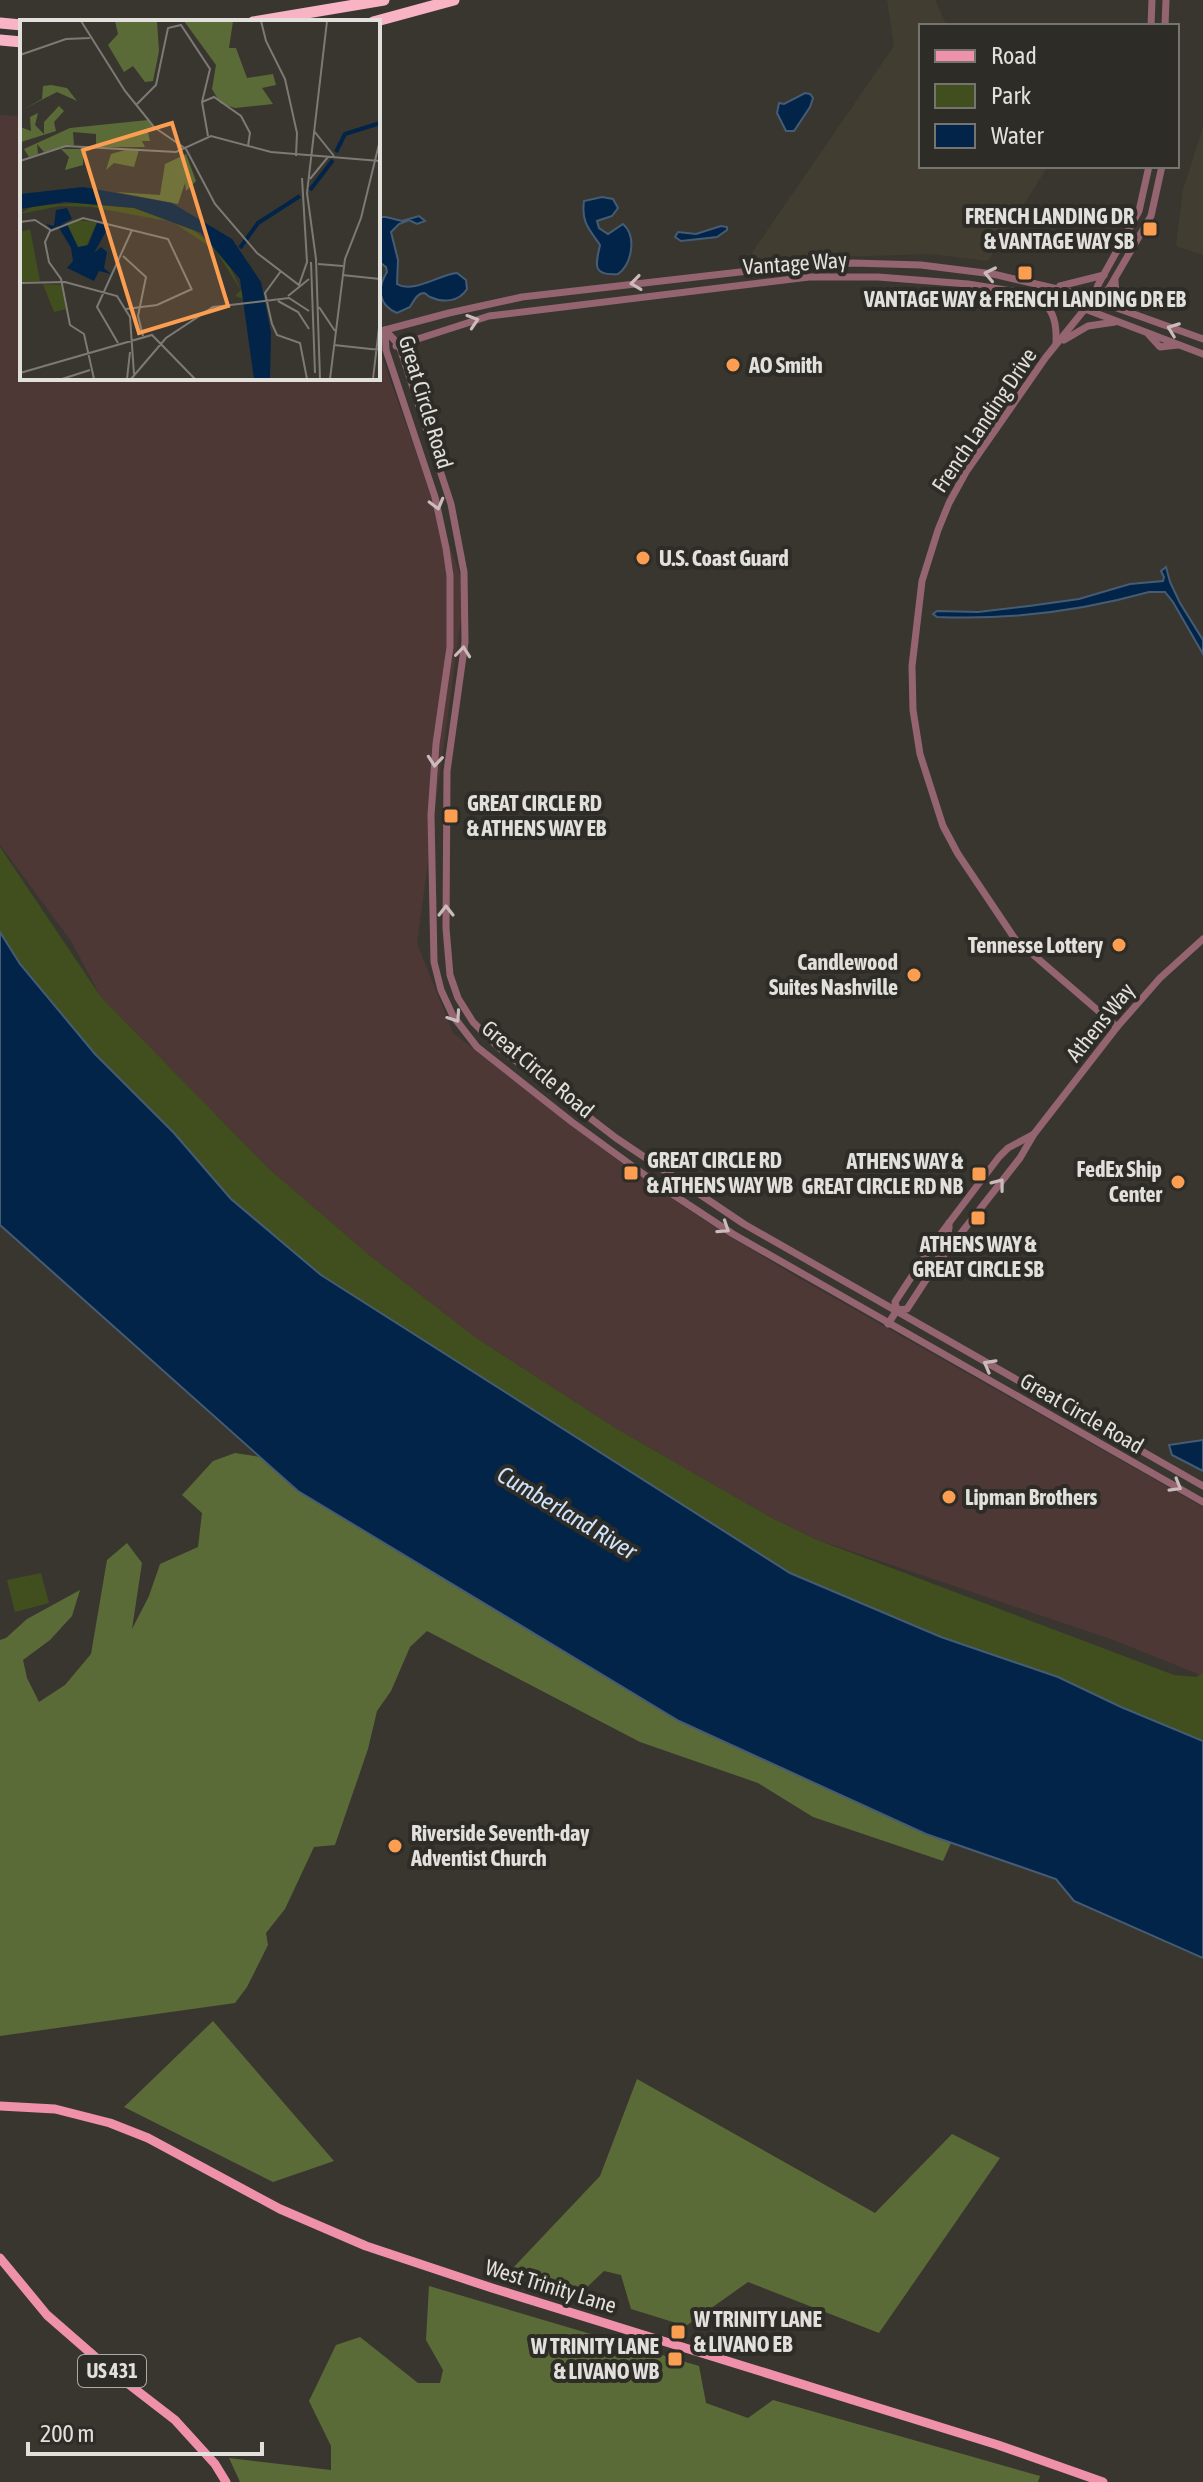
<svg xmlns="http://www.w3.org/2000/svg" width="1203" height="2482" font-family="'Asap Condensed',sans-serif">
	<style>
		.built { fill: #423d31 }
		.industrial { fill: #4d3836 }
		.green { fill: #404f1d }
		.forest { fill: #5b6b37 }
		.water { fill: #022448; stroke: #455c74; stroke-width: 2 }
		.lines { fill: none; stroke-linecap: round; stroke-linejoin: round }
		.minor { stroke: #946571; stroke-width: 7 }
		.major { stroke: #ef91ab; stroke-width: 9 }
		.highway { stroke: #f8b3c5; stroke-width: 11 }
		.oneway { stroke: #cbbbbc }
		.poi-dot { fill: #fb9e51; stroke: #2e2c26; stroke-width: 3 }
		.labels { text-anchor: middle; stroke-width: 8; stroke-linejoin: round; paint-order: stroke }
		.shield { fill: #2e2c26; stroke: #acaaa5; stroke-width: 2 }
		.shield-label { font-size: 20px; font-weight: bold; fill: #e2e0dc }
		.poi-label { font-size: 22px; font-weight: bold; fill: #e2e0dc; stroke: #2e2c26; text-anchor: start }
		.street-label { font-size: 22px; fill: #e2e0dc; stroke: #2e2c26 }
		.water-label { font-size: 24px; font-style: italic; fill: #cee3fe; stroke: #2e2c26 }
		.inset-river { fill: none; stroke: #022448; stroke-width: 4 }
		.inset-road { fill: none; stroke: #7d7a75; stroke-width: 2 }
		.view { fill: #fb9e51; fill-opacity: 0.15; stroke: #fb9e51; stroke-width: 4 }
		.inset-edge { fill: none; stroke: #e2e0dc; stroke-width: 4 }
	</style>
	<rect width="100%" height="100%" fill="#393630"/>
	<!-- built -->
	<g class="built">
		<path d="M887 0H935L947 26H921V166H1048L988 261 930 254 747 260 894 46Z"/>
		<path d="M1203 127V255L1176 246 1183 190Z"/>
	</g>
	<!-- industrial -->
	<path class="industrial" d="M0 115 22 116V378H378V346L465 589 417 943 453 1033 629 1169 708 1223 790 1273 1203 1507V1676L1116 1641 815 1539 770 1517 617 1429 475 1337 368 1254 267 1167 101 997 71 941 0 845Z"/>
	<!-- green -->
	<g class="green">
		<path d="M0 847 101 997 267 1167 368 1254 475 1337 617 1429 770 1517 815 1539 1174 1675 1196 1677 1203 1673V1741L1121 1707 1058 1677 941 1637 790 1573 321 1275 231 1199 174 1133 95 1054 20 964 0 932Z"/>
		<path d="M41 1573 49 1603 15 1612 7 1580Z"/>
	</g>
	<!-- forest -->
	<g class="forest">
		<path d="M235 1453 260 1457 298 1491 679 1721 926 1834 951 1843 943 1861 813 1817 758 1783 640 1742 427 1631 410 1647 391 1691 377 1711 368 1749 335 1845 314 1847 285 1909 266 1933 268 1945 247 1987 235 2003 0 2036V1640L6 1638 27 1619 80 1590 72 1616 50 1640 23 1660 27 1678 39 1702 65 1685 91 1654 107 1560 127 1543 142 1563 132 1629 149 1596 160 1564 198 1547 202 1513 182 1495 213 1461Z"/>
		<path d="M213 2021 334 2161 273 2182 124 2107Z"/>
		<path d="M637 2079 875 2213 952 2134 1000 2158 879 2333 748 2282 686 2326 631 2309 621 2275 604 2271 583 2291 512 2269 600 2176Z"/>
		<path d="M429 2286 699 2366 706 2403 748 2418 773 2400 1040 2476 1038 2482H240L229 2458 331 2470V2446L309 2401 336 2345 360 2337 418 2383H440L443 2370 426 2340Z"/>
	</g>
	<!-- water -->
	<g class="water">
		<path d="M805 93 810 94 813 98 810 107 794 131H786L777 113 779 103 784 104Z"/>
		<path d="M602 197 613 199 618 208 612 216 597 221 599 228 608 234 623 224C637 236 632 264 618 274 591 276 596 264 600 245 589 229 581 222 584 201Z"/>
		<path d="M419 216 425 221 417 224 409 220 399 224 391 232 398 260 397 284C414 294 440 274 457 273L466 280 467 289C459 302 443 303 430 297 428 296 427 294 424 293 417 293 413 302 410 307L397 313C378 305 377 288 387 272L386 267 378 261V217H386L402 221Z"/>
		<path d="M721 226 727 227V230L717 237 681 241 675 237 678 232 696 234Z"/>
		<path d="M1166 567 1170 582 1180 603 1203 640V654L1173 602 1165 592H1149C1081 611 1008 620 937 617L933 614 937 611 978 612 1029 606 1079 599 1130 584 1163 581 1164 577 1161 571Z"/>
		<path d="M0 932 20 964 95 1054 174 1133 231 1199 321 1275 790 1573 941 1637 1058 1677 1121 1707 1203 1741V1958L1074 1901 1056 1879 926 1834 679 1721 298 1491 0 1225Z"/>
		<path d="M1203 1440V1471L1172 1455 1169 1445Z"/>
	</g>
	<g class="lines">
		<!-- minor -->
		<g class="minor">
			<path d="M1151 26 1152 0"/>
			<path d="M1165 26 1166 0"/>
			<path d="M1115 280C1115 294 1119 302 1131 309"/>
			<path d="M1060 286 1104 275"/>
			<path d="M1040 297C1054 312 1057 323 1056 344"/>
			<path d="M1093 299 1098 285 1139 211 1149 166"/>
			<path d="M385 330 386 350 435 497 446 548 450 576V647L436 744 431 815 434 962 441 990 453 1016 477 1047 572 1122 657 1184 733 1234 1203 1502"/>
			<path d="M385 330 399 345 451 504 464 572 465 642 447 771 446 928 450 975 458 998 473 1022 498 1047 616 1138 744 1224 1203 1486"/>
			<path d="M385 330 449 313 522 297 783 267 853 263 921 265 993 274 1075 293 1203 339"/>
			<path d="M1149 335 1160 347 1178 345"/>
			<path d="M1064 340 1088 326 1115 322"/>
			<path d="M396 346 489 316 809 277H878L968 284 1031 294 1085 309 1203 354"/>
			<path d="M1117 1027 1015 939 958 854 943 826 920 754 913 710 912 666 922 581 938 530 949 503 966 472 1046 357 1093 299 1108 290 1151 216 1162 166"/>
			<path d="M939 1262C936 1246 951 1238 949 1223"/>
			<path d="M897 1310 907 1309 933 1269 1020 1158 1034 1134 1117 1027 1160 978 1203 939"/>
			<path d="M888 1324 897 1310 895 1302 933 1244 999 1157 1008 1148 1034 1134"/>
		</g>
		<!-- major -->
		<g class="major">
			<path d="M0 2106 55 2109 110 2123 148 2138 280 2209 366 2246 492 2288 998 2445 1103 2482"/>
			<path d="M0 2258 47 2315 109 2369 175 2420 215 2464 226 2482"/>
		</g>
		<!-- highway -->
		<g class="highway">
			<path d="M253 22 384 0"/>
			<path d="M373 22 454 0"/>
			<path d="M0 23 22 25"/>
			<path d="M0 40 22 42"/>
		</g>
	</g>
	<!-- one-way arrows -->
	<defs><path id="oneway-chevron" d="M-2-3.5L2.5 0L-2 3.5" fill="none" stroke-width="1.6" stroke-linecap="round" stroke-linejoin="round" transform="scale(2)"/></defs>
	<g class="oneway">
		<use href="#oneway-chevron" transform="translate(990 274) rotate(-168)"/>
		<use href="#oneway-chevron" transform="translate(636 283) rotate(172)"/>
		<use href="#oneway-chevron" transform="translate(473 321) rotate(-18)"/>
		<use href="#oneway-chevron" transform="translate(1173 329) rotate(-159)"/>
		<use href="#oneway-chevron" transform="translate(437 504) rotate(75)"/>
		<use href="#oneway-chevron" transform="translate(463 652) rotate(-84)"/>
		<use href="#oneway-chevron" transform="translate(435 761) rotate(95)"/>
		<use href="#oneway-chevron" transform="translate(446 911) rotate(-90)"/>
		<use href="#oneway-chevron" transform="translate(455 1017) rotate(56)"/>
		<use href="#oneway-chevron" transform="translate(999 1184) rotate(-52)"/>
		<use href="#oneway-chevron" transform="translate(724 1228) rotate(33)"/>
		<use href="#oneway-chevron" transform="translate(989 1365) rotate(-151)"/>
		<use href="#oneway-chevron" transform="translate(1176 1486) rotate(30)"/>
	</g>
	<!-- markers -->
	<g class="poi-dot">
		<rect x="1142" y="221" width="16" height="16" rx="4"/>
		<rect x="1017" y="265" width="16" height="16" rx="4"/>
		<circle cx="733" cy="365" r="8"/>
		<circle cx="643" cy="558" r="8"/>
		<rect x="443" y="808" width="16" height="16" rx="4"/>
		<circle cx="1119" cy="945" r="8"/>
		<circle cx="914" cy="975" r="8"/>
		<rect x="623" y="1165" width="16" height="16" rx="4"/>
		<rect x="971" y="1166" width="16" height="16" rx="4"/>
		<circle cx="1178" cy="1182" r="8"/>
		<rect x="970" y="1210" width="16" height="16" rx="4"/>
		<circle cx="949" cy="1497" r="8"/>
		<circle cx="395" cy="1846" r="8"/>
		<rect x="670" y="2324" width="16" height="16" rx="4"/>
		<rect x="667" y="2351" width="16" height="16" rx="4"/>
	</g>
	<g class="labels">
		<!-- shield labels -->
		<rect class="shield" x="78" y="2355" width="68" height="32" rx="6"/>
		<g class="shield-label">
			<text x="112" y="2378">US 431</text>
		</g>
		<!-- poi labels -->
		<g class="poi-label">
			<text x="1134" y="224" text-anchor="end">FRENCH LANDING DR<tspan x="1134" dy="25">&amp; VANTAGE WAY SB</tspan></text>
			<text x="1025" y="307" text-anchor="middle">VANTAGE WAY &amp; FRENCH LANDING DR EB</text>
			<text x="749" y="373">AO Smith</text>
			<text x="659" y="566">U.S. Coast Guard</text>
			<text x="467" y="811">GREAT CIRCLE RD<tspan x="467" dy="25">&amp; ATHENS WAY EB</tspan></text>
			<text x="1103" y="953" text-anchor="end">Tennesse Lottery</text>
			<text x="898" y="970" text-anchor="end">Candlewood<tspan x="898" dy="25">Suites Nashville</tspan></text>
			<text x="647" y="1168">GREAT CIRCLE RD<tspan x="647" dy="25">&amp; ATHENS WAY WB</tspan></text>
			<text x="963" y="1169" text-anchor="end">ATHENS WAY &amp;<tspan x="963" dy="25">GREAT CIRCLE RD NB</tspan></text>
			<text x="1162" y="1177" text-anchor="end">FedEx Ship<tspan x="1162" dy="25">Center</tspan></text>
			<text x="978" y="1252" text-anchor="middle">ATHENS WAY &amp;<tspan x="978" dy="25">GREAT CIRCLE SB</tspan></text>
			<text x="965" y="1505">Lipman Brothers</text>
			<text x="411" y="1841">Riverside Seventh-day<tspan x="411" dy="25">Adventist Church</tspan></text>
			<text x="694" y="2327">W TRINITY LANE<tspan x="694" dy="25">&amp; LIVANO EB</tspan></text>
			<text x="659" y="2354" text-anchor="end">W TRINITY LANE<tspan x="659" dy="25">&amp; LIVANO WB</tspan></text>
		</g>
		<!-- street labels -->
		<g class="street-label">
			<text transform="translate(795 263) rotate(-4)" y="8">Vantage Way</text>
			<text transform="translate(426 402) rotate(73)" y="8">Great Circle Road</text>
			<text transform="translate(984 420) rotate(-56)" y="8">French Landing Drive</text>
			<text transform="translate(1100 1022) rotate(-51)" y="8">Athens Way</text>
			<text transform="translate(538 1069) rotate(40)" y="8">Great Circle Road</text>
			<text transform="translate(1082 1413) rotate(30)" y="8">Great Circle Road</text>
			<text transform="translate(551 2286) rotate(17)" y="8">West Trinity Lane</text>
		</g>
		<!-- water labels -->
		<g class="water-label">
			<text transform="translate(567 1513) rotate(31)" y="8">Cumberland River</text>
		</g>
	</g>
	<!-- overview -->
	<g transform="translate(20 20)">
		<rect width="360" height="360" fill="#393630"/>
		<path d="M56 183 114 188 164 203 203 233 226 280 215 276 221 270 196 231 153 202 71 187 40 186 0 194 13 186ZM54 200 77 202 66 227H58L52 219 46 203ZM10 209 20 261 0 262V212ZM23 264 41 265 46 289 34 292Z" fill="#404f1d"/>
		<path d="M95 1H137L139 31 133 61 125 62 113 46 104 52 88 25 98 14ZM164 1H213L209 28H216L227 58 253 54 256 65 242 68 253 84 215 88 200 83 192 69 196 45ZM31 65 47 68 57 81 37 72 0 91 22 79 23 66ZM39 86 44 91 34 102 36 111 1 122 0 107 11 111 10 97 18 93 15 105 24 114V102ZM128 100 136 110 128 112 130 121H122L125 127H76V114L53 112 54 125 24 132 17 124 18 134 9 137 4 129 50 108ZM41 129H63V145L45 150 49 137ZM105 130H119L114 147 94 143 86 150 91 134ZM166 134 176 161 166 171 165 163 158 184 96 172 140 175 145 144Z" fill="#5b6b37"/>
		<path d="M63 167 152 183 212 219 241 262 251 312 250 359H234L220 259 181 213 114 188 45 182 0 189V174ZM47 188 52 199 40 205 47 204 58 227 68 225 77 203 89 206 74 233 81 227 87 232 84 248 91 254 79 251 74 261 47 248 53 241 51 228 38 206 31 209 26 204 34 206 36 190Z" fill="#022448"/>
		<path class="inset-river" d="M316 132 325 114 360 103M290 170 313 140M220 228 238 203 280 176"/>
		<path class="inset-road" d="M61 1 105 71 134 107 166 129M241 1 246 21 265 59 277 113 276 136M0 35 46 19 70 18M182 82 194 77 221 96 230 113 228 126M117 84 136 65 148 8 161 5 190 49 182 82 188 116M294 111 314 136M166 129 195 184 237 233 279 265 287 242 282 158M0 141 46 126 156 132 191 116 251 132 360 141M290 159 308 137M0 202 15 200 32 211M103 236 126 257 118 296 123 316M291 242 295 353M298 244 323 246M261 251 245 273 252 304 257 315 280 323 287 359M322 255 360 259M0 263 45 262 97 276 110 297 114 354M268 276 289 259M258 281 278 292 289 309M299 287 315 311M106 289 137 285 172 269M98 323 77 287 112 210M314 325 360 330M0 353 132 315 175 359M42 359 70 350M74 359 64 314 50 305 41 259 29 242 25 222 30 211 63 198 148 219 172 270M107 359 110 332M111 359 146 318 193 287 269 278 289 291M300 359 296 239 287 173 307 1M310 359 325 239 341 198 360 120M353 359 360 299"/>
		<path class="view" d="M152 103 208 286 119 313 63 130Z"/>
		<rect width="360" height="360" class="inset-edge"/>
	</g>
	<!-- legend -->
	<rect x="919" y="24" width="260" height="144" fill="#2e2c26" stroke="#76746f" stroke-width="2"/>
	<rect x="935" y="50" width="40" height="12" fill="#ef91ab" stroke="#76746f" stroke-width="2"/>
	<text x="991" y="64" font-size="24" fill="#e2e0dc">Road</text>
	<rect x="935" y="84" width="40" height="24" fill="#404f1d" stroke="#76746f" stroke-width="2"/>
	<text x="991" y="104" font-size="24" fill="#e2e0dc">Park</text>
	<rect x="935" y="124" width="40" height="24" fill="#022448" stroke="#76746f" stroke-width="2"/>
	<text x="991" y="144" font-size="24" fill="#e2e0dc">Water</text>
	<!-- scale -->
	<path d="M28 2442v12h234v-12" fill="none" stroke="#e2e0dc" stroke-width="4"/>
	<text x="40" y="2442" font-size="24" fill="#e2e0dc" stroke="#2e2c26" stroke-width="6" paint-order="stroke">200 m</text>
</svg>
